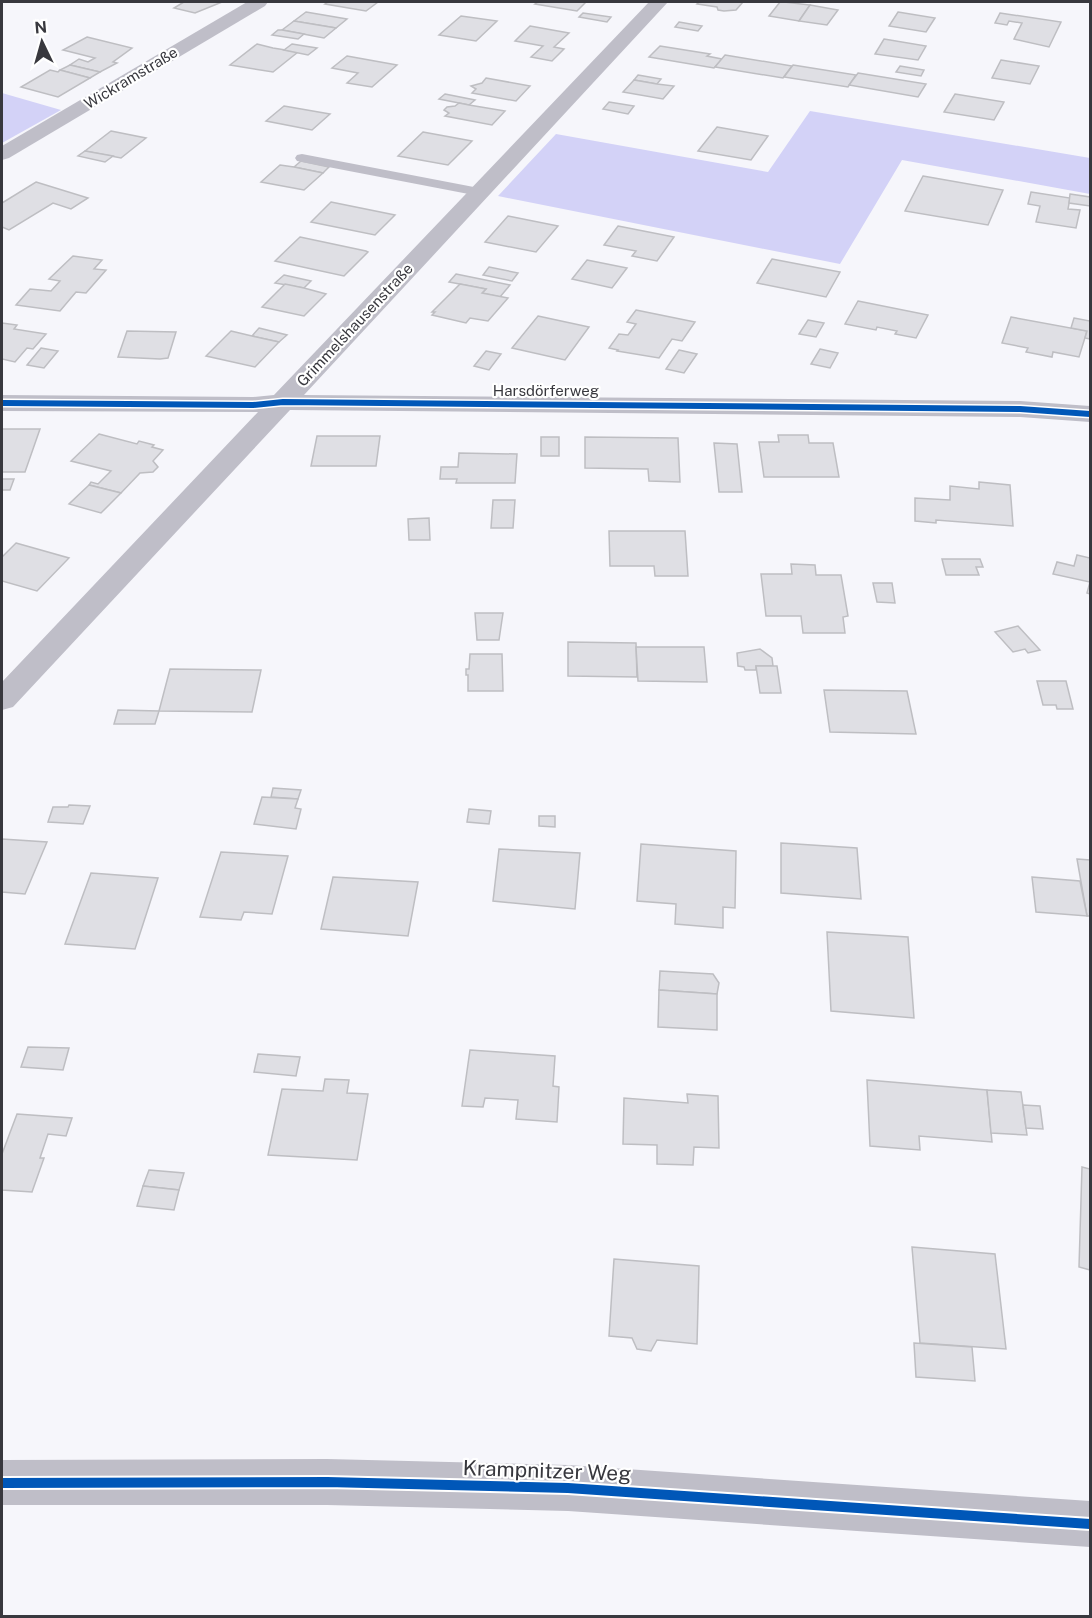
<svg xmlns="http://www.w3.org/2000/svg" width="1092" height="1618" font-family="'Public Sans',sans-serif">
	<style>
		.forest { fill: #d3d2f7 }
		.building { fill: #dfdfe4; stroke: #bebec2; stroke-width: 1.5 }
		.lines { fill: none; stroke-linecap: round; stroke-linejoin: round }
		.lane { fill: #bfbec8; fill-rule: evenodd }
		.street { fill: #bfbec8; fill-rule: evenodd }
		.cycleway-far1-casing { stroke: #fff; stroke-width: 9 }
		.cycleway-casing { stroke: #fff; stroke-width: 14 }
		.cycleway-far1 { stroke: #0057b8; stroke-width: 6 }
		.cycleway { stroke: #0057b8; stroke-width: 10 }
		.labels { text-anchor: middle; stroke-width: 4.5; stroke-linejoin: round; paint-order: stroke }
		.far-street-label { font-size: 15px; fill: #38383e; stroke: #fff }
		.near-street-label { font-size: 21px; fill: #38383e; stroke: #fff }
	</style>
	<rect width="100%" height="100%" fill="#f6f6fb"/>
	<!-- forest -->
	<g class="forest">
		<path d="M2 93 61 110 2 143Z"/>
		<path d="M810 111 1090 158V194L902 160 840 264 498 196 556 134 768 172Z"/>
	</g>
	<!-- building -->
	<g class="building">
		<path d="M181 2H222L195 13 174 8 184 2Z"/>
		<path d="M328 2H378L366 11 325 4Z"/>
		<path d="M538 2H586L577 11 535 4Z"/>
		<path d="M699 2H743L736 10 724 11 718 10 717 7 697 4Z"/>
		<path d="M780 2H784L810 5 799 21 769 16Z"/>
		<path d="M810 5 838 10 827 25 799 21Z"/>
		<path d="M306 12 347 19 336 28 294 21Z"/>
		<path d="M898 12 935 18 926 32 889 26Z"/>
		<path d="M583 13 611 17 607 22 579 17Z"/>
		<path d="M1000 13 1061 22 1049 47 1014 39 1022 23 1009 21 1007 25 995 23Z"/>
		<path d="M461 16 497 21 476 41 439 35Z"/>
		<path d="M294 21 336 28 324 38 282 30Z"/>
		<path d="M679 22 702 26 698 31 675 27Z"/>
		<path d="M530 26 569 33 554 47 564 49 552 61 531 57 543 46 515 41Z"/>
		<path d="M278 30H282L304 34 298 39 272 35Z"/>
		<path d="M87 37 132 48 113 62 117 63 100 72 70 65 79 59 88 62 95 58 63 50Z"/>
		<path d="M884 39 926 46 918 60 875 54Z"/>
		<path d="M257 44 273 48 298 52 273 72 230 65Z"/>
		<path d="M292 44 317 48 308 55 284 50Z"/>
		<path d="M660 46 710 54 707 56 722 59 714 68 649 57Z"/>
		<path d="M725 55 792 66 783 78 715 67Z"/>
		<path d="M347 56 397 65 372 87 347 83 358 73 332 68Z"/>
		<path d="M1001 60 1039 66 1030 84 992 78Z"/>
		<path d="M70 65 100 72 90 78 60 70Z"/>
		<path d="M793 65 856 75 848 87 784 77Z"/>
		<path d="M900 66 924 70 921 76 896 72Z"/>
		<path d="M50 70 58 72 60 70 90 78 58 97 21 87Z"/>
		<path d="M858 73 926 84 918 97 849 85Z"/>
		<path d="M638 75 661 79 657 84 634 80Z"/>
		<path d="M486 78 530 86 516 101 472 93 476 89 471 86 482 83Z"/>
		<path d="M634 80 657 84 674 86 663 99 623 92Z"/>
		<path d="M445 94 475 100 469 105 439 99Z"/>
		<path d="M955 94 1004 102 994 120 944 112Z"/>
		<path d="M609 102 634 106 628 114 603 109Z"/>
		<path d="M459 103 469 105 505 111 492 125 445 116 449 113 444 110 447 107 455 106Z"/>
		<path d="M284 106 330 114 312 130 266 121Z"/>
		<path d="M717 127 768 136 751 160 698 151Z"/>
		<path d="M111 131 146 138 121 158 85 151Z"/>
		<path d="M423 132 472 141 448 165 398 156Z"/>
		<path d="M85 151 113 156 105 162 78 156Z"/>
		<path d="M301 161 329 167 323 173 294 167Z"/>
		<path d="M280 165 294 167 323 173 304 190 261 182Z"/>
		<path d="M923 176 1003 190 988 225 905 211Z"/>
		<path d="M36 182 88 198 71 209 53 203 9 230 2 227V203Z"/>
		<path d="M1031 192 1070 198 1068 209 1080 210 1076 228 1036 222 1040 206 1028 204Z"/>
		<path d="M1070 194 1090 197V206L1069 203Z"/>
		<path d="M331 202 395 215 375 235 311 222Z"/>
		<path d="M508 216 558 226 536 252 485 242Z"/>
		<path d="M618 226 674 237 657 261 632 256 636 251 604 245Z"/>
		<path d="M300 237 366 251 368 252 344 276 275 261Z"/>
		<path d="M73 256 102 260 94 269 106 270 86 293 76 292 60 311 16 305 30 289 51 291 60 281 49 279Z"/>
		<path d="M772 259 840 272 826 297 757 283Z"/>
		<path d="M587 260 627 268 612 288 572 279Z"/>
		<path d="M489 267 518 273 512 281 483 275Z"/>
		<path d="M456 274 510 285 500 297 482 293 486 289 449 282Z"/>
		<path d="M284 275 311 281 304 288 275 283Z"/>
		<path d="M285 284 304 288 326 294 304 316 262 307Z"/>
		<path d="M460 284 486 289 482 293 508 298 488 321 470 318 466 323 432 315 435 312H432Z"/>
		<path d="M858 301 928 315 916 338 895 334 897 331 877 327 876 330 845 324Z"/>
		<path d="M636 310 695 322 682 341 672 339 659 358 617 351 618 350 609 348 619 334 628 335 636 324 627 322Z"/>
		<path d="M538 316 589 327 565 360 512 348Z"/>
		<path d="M1011 317 1087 331 1079 357 1053 352 1052 357 1026 352 1028 348 1002 343Z"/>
		<path d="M1074 318 1090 321V339L1085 338 1087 331 1071 328Z"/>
		<path d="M808 320 824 323 816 337 799 334Z"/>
		<path d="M2 323 17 325 14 329 46 334 33 349 27 348 15 362 2 359Z"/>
		<path d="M259 328 287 335 279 342 252 336Z"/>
		<path d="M127 331 176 332 168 358 160 359 118 357Z"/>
		<path d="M231 331 252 336 279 342 255 367 206 356Z"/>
		<path d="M41 348 58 351 44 368 27 365Z"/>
		<path d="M820 349 838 353 830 368 811 364Z"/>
		<path d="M679 350 697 354 684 373 666 369Z"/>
		<path d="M486 351 501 354 489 370 474 366Z"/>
		<path d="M2 429H40L25 472H2Z"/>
		<path d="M99 434 137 444 139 441 154 445 152 447 163 450 153 461 158 467 153 472 140 473 121 493 89 485 91 482 98 484 111 471 71 461Z"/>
		<path d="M778 435H808L809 443H833L839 477H764L759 442H779Z"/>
		<path d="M317 436H380L376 466H311Z"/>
		<rect x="541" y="437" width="18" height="19"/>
		<path d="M585 437 678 438 680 482 649 481 648 469 585 468Z"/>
		<path d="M714 443 737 444 742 492H719Z"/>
		<path d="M459 453 517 454 515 483H456L457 479H440L441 467H458Z"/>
		<path d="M2 479H14L10 490H2Z"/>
		<path d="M979 482 1010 485 1013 526 936 520V523L915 521V498L950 500V486L979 489Z"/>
		<path d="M89 485 121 493 101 513 69 504Z"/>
		<path d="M493 500H515L513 528H491Z"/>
		<path d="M429 518 430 540H409L408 519Z"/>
		<path d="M609 531H685L688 576H655L654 566H610Z"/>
		<path d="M16 543 69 558 37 591 2 581V557Z"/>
		<path d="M1077 555 1090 558V594L1087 593 1090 582 1053 574 1057 562 1074 566Z"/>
		<path d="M942 559H980L983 567H976L979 575H946Z"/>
		<path d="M791 564 815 565 816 575H841L848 616 843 617 845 633H803L801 616H766L761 574H792Z"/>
		<path d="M873 583H892L895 603 877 602Z"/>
		<path d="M475 613H503L499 640H477Z"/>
		<path d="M1018 626 1040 650 1028 653 1025 649 1013 652 995 632Z"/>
		<path d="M568 642 636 643 637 677 568 676Z"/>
		<path d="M636 647H704L707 682 638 681Z"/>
		<path d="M760 649 772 658 773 666H756V670H745L744 667 738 666 737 653Z"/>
		<path d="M470 654H502L503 691H468V675H466V669H469Z"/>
		<path d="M756 666H777L781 693H760Z"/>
		<path d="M170 669 261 670 252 712 159 711Z"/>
		<path d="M1037 681H1066L1073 709H1057L1056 705H1043Z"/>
		<path d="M824 690 907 691 916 734 830 732Z"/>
		<path d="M118 710 159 711 155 724H114Z"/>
		<path d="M273 788 301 790 298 799 271 797Z"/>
		<path d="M262 797 298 799 295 808 301 809 296 829 254 824Z"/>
		<path d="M69 805 90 806 83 824 48 822 53 807H68Z"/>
		<path d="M469 809 491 811 489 824 467 822Z"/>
		<path d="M539 816H555V827L539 826Z"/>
		<path d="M2 839 47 842 25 894 2 892Z"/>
		<path d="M781 843 857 848 861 899 781 893Z"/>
		<path d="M641 844 736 851 735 908 723 907V928L675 924 676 904 637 901Z"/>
		<path d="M499 849 580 853 575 909 493 901Z"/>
		<path d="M221 852 288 856 272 914 244 912 241 920 200 917Z"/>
		<path d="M1077 859 1090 860V916H1087Z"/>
		<path d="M91 873 158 878 135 949 65 944Z"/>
		<path d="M333 877 418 882 408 936 321 929Z"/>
		<path d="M1032 877 1080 881 1087 916 1036 912Z"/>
		<path d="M827 932 908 937 914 1018 831 1011Z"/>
		<path d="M660 971 713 974 719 983 717 994 659 990Z"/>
		<path d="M659 990 717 994V1030L658 1027Z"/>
		<path d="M28 1047 69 1048 63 1070 21 1067Z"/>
		<path d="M470 1050 555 1056 553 1086 559 1087 557 1122 516 1119 518 1100 485 1098 483 1107 462 1106Z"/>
		<path d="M258 1054 300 1057 296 1076 254 1072Z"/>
		<path d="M325 1079 349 1080 347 1093 368 1094 357 1160 268 1155 282 1089 323 1091Z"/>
		<path d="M867 1080 987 1090 992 1142 919 1136 920 1150 870 1146Z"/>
		<path d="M987 1090 1021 1092 1027 1135 991 1133Z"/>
		<path d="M687 1094 718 1096 719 1148 694 1147 693 1165 657 1164V1145L623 1144 624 1098 688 1103Z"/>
		<path d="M1023 1105 1040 1106 1043 1129 1026 1128Z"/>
		<path d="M17 1114 72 1118 66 1136 48 1134 40 1158H44L32 1192 2 1190V1154Z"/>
		<path d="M1082 1167 1090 1169V1270L1079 1267Z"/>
		<path d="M149 1170 184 1173 179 1190 143 1186Z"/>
		<path d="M143 1186 179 1190 174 1210 137 1206Z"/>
		<path d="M912 1247 995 1254 1006 1349 920 1343Z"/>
		<path d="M614 1259 699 1266 697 1344 657 1340 651 1351 637 1349 632 1338 609 1336Z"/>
		<path d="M914 1343 972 1347 975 1381 916 1377Z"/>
	</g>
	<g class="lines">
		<!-- lane -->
		<path class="lane" d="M302 154 479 188 486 192 479 196 297 161 295 158 297 155Z"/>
		<!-- street -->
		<g class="street">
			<path d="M247 2H268L265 6 9 158 2 160V146Z"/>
			<path d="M649 2H668L304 395 1020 401 1090 406V422L1020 417 290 410 13 707 2 710V682L258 412 2 411V395L253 397 274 395Z"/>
			<path d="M327 1459 568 1465 1090 1501V1547L568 1511 327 1505H2V1460Z"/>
		</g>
		<defs>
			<path id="cycleway-far1" d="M2 403 253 405 283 402 1020 409 1090 414"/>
			<path id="cycleway" d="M2 1483 327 1482 568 1488 1090 1524"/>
		</defs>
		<!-- cycleway-far1 casing -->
		<use href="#cycleway-far1" class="cycleway-far1-casing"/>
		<!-- cycleway casing -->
		<use href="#cycleway" class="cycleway-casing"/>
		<!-- cycleway-far1 -->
		<use href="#cycleway-far1" class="cycleway-far1"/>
		<!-- cycleway -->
		<use href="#cycleway" class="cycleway"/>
	</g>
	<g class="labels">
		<!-- far-street labels -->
		<g class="far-street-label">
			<text transform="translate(131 78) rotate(-31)" y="5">Wickramstraße</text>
			<text transform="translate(355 325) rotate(-47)" y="5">Grimmelshausenstraße</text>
			<text x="546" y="396">Harsdörferweg</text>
		</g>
		<!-- near-street labels -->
		<g class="near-street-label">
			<text transform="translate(547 1471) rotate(2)" y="7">Krampnitzer Weg</text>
		</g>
	</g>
	<!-- border -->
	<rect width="1092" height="1618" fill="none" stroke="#38383e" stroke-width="6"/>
	<!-- north arrow -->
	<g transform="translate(42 42) rotate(355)" stroke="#ffffff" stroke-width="4.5" paint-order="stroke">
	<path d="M0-4.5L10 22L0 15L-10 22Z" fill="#38383e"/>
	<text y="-9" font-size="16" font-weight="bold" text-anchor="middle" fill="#38383e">N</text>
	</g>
</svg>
